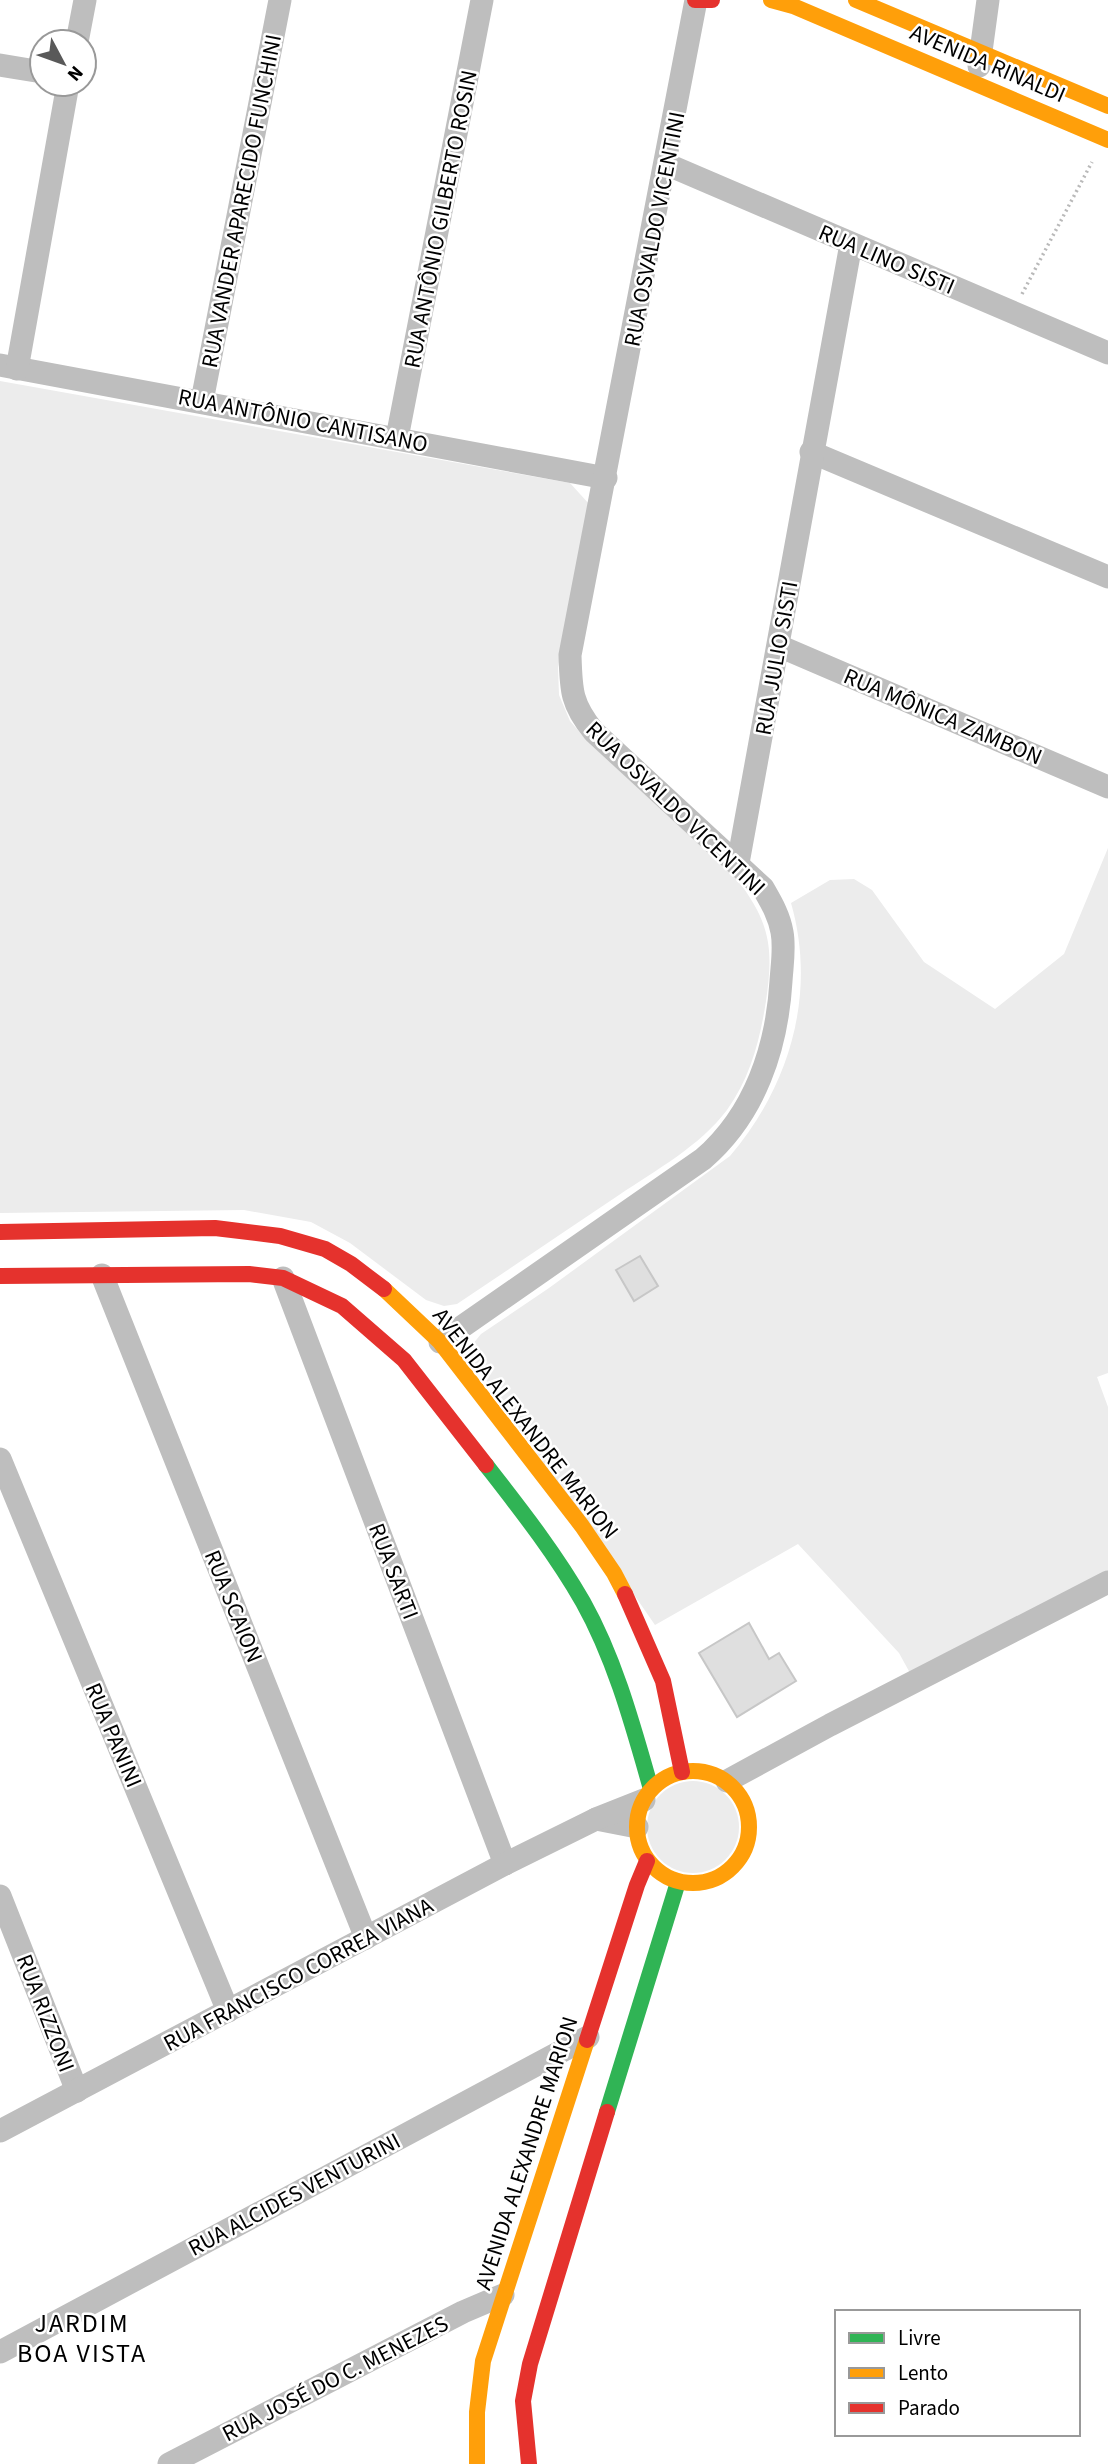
<svg xmlns="http://www.w3.org/2000/svg" width="1108" height="2464" font-family="'Source Sans 3',sans-serif">
	<style>
		.green { fill: #ececec }
		.building { fill: #dfdfdf; stroke: #c7c7c7; stroke-width: 2 }
		.lines { fill: none; stroke-linecap: round; stroke-linejoin: round }
		.path { stroke: #b9b9b9; stroke-width: 3.5; stroke-dasharray: 2 3.5; stroke-linecap: butt }
		.street { stroke: #bebebe; stroke-width: 23 }
		.fast { stroke: #30b455; stroke-width: 16 }
		.slow { stroke: #ff9f0a; stroke-width: 16 }
		.jam { stroke: #e5322d; stroke-width: 16 }
		.labels { text-anchor: middle; stroke-width: 5; stroke-linejoin: round; paint-order: stroke }
		.street-label { font-size: 23px; fill: #000; stroke: #fff }
		.quarter-label { font-size: 26px; letter-spacing: 2px; fill: #000; stroke: #fff }
	</style>
	<rect width="100%" height="100%" fill="#fff"/>
	<!-- green -->
	<g class="green">
		<path d="M0 381 570 483 590 505 558 667 559 695 570 721 588 742 736 878C770 922 774 947 766 1001 760 1040 750 1078 727 1110 700 1146 656 1170 619 1195 565 1231 511 1268 457 1304L444 1306 426 1300 350 1243 311 1222 244 1210 0 1213Z"/>
		<path d="M1108 848V1373L1097 1377 1108 1407V1571L910 1673 899 1653 798 1544 655 1625 479 1370 472 1357V1345L481 1334 549 1288 730 1156C790 1086 817 993 791 903L830 880 854 879 872 890 924 962 995 1009 1064 954Z"/>
		<circle cx="693" cy="1827" r="46"/>
	</g>
	<!-- building -->
	<g class="building">
		<path d="M640 1256 658 1286 634 1301 616 1270Z"/>
		<path d="M749 1623 769 1659 779 1653 796 1681 737 1717 699 1653Z"/>
	</g>
	<g class="lines">
		<!-- path -->
		<path class="path" d="M1022 294 1092 162"/>
		<!-- street -->
		<g class="street">
			<path d="M77 42 85 0"/>
			<path d="M0 65 42 72"/>
			<path d="M979 66 988 0"/>
			<path d="M666 164 1108 353"/>
			<path d="M0 365 606 478"/>
			<path d="M17 369 68 84"/>
			<path d="M202 401 280 0"/>
			<path d="M397 438 482 0"/>
			<path d="M811 452 1108 577"/>
			<path d="M779 646 1108 787"/>
			<path d="M738 863C777 657 812 450 851 244"/>
			<path d="M102 1275 366 1938"/>
			<path d="M283 1278 505 1864"/>
			<path d="M440 1342 703 1159C755 1114 777 1048 781 981 782 965 785 948 782 932 779 915 771 902 763 888L594 732C571 704 571 690 570 655L696 0"/>
			<path d="M0 1459 228 2011"/>
			<path d="M727 1781 830 1725 1108 1582"/>
			<path d="M596 1819 637 1827"/>
			<path d="M0 1896 77 2091"/>
			<path d="M0 2131 505 1864 596 1819 644 1800"/>
			<path d="M0 2352 588 2037"/>
			<path d="M169 2464 463 2312 503 2295"/>
		</g>
		<!-- fast -->
		<g class="fast">
			<path d="M486 1465C521 1510 555 1553 583 1602 615 1659 633 1726 651 1789"/>
			<path d="M607 2112 678 1882"/>
		</g>
		<!-- slow -->
		<g class="slow">
			<path d="M771 0 793 6 1108 140"/>
			<path d="M856 0 1108 106"/>
			<path d="M384 1289 440 1342 582 1526 614 1573 625 1594"/>
			<circle cx="693" cy="1827" r="56"/>
			<path d="M477 2464V2412L483 2361 587 2040"/>
		</g>
		<!-- jam -->
		<g class="jam">
			<path d="M695 0H712"/>
			<path d="M0 1232 215 1228 280 1236 325 1249 351 1264 384 1289"/>
			<path d="M0 1276 249 1274 283 1278 342 1306 404 1360 486 1465"/>
			<path d="M625 1594 663 1681 682 1772"/>
			<path d="M587 2040 637 1885 647 1861"/>
			<path d="M529 2464 523 2401 530 2364 607 2112"/>
		</g>
	</g>
	<g class="labels">
		<!-- street labels -->
		<g class="street-label">
			<text transform="translate(988 63) rotate(23)" y="8">AVENIDA RINALDI</text>
			<text transform="translate(241 201) rotate(-79)" y="8">RUA VANDER APARECIDO FUNCHINI</text>
			<text transform="translate(440 219) rotate(-79)" y="8">RUA ANTÔNIO GILBERTO ROSIN</text>
			<text transform="translate(654 229) rotate(-79)" y="8">RUA OSVALDO VICENTINI</text>
			<text transform="translate(887 259) rotate(23)" y="8">RUA LINO SISTI</text>
			<text transform="translate(303 420) rotate(11)" y="8">RUA ANTÔNIO CANTISANO</text>
			<text transform="translate(776 658) rotate(-80)" y="8">RUA JULIO SISTI</text>
			<text transform="translate(943 716) rotate(23)" y="8">RUA MÔNICA ZAMBON</text>
			<text transform="translate(676 808) rotate(44)" y="8">RUA OSVALDO VICENTINI</text>
			<text transform="translate(526 1423) rotate(52)" y="8">AVENIDA ALEXANDRE MARION</text>
			<text transform="translate(394 1571) rotate(69)" y="8">RUA SARTI</text>
			<text transform="translate(234 1606) rotate(68)" y="8">RUA SCAION</text>
			<text transform="translate(114 1735) rotate(67)" y="8">RUA PANINI</text>
			<text transform="translate(298 1974) rotate(-28)" y="8">RUA FRANCISCO CORREA VIANA</text>
			<text transform="translate(46 2013) rotate(69)" y="8">RUA RIZZONI</text>
			<text transform="translate(526 2153) rotate(-72)" y="8">AVENIDA ALEXANDRE MARION</text>
			<text transform="translate(294 2194) rotate(-28)" y="8">RUA ALCIDES VENTURINI</text>
			<text transform="translate(335 2378) rotate(-27)" y="8">RUA JOSÉ DO C. MENEZES</text>
		</g>
		<!-- quarter labels -->
		<g class="quarter-label">
			<text x="82" y="2332">JARDIM<tspan x="82" dy="30">BOA VISTA</tspan></text>
		</g>
	</g>
	<!-- legend -->
	<rect x="835" y="2310" width="245" height="126" fill="#ffffff" stroke="#999999" stroke-width="2"/>
	<rect x="849" y="2333" width="35" height="10" fill="#30b455" stroke="#999999" stroke-width="2"/>
	<text x="898" y="2345" font-size="21" fill="#000000">Livre</text>
	<rect x="849" y="2368" width="35" height="10" fill="#ff9f0a" stroke="#999999" stroke-width="2"/>
	<text x="898" y="2380" font-size="21" fill="#000000">Lento</text>
	<rect x="849" y="2403" width="35" height="10" fill="#e5322d" stroke="#999999" stroke-width="2"/>
	<text x="898" y="2415" font-size="21" fill="#000000">Parado</text>
	<!-- north arrow -->
	<g transform="translate(63 63) rotate(131)"><circle r="33" fill="#ffffff" stroke="#999999" stroke-width="2"/>
	<path d="M0-5L12 26L0 18L-12 26Z" fill="#595959"/>
	<text y="-10" font-size="19" font-weight="bold" text-anchor="middle" fill="#000000">N</text>
	</g>
</svg>
